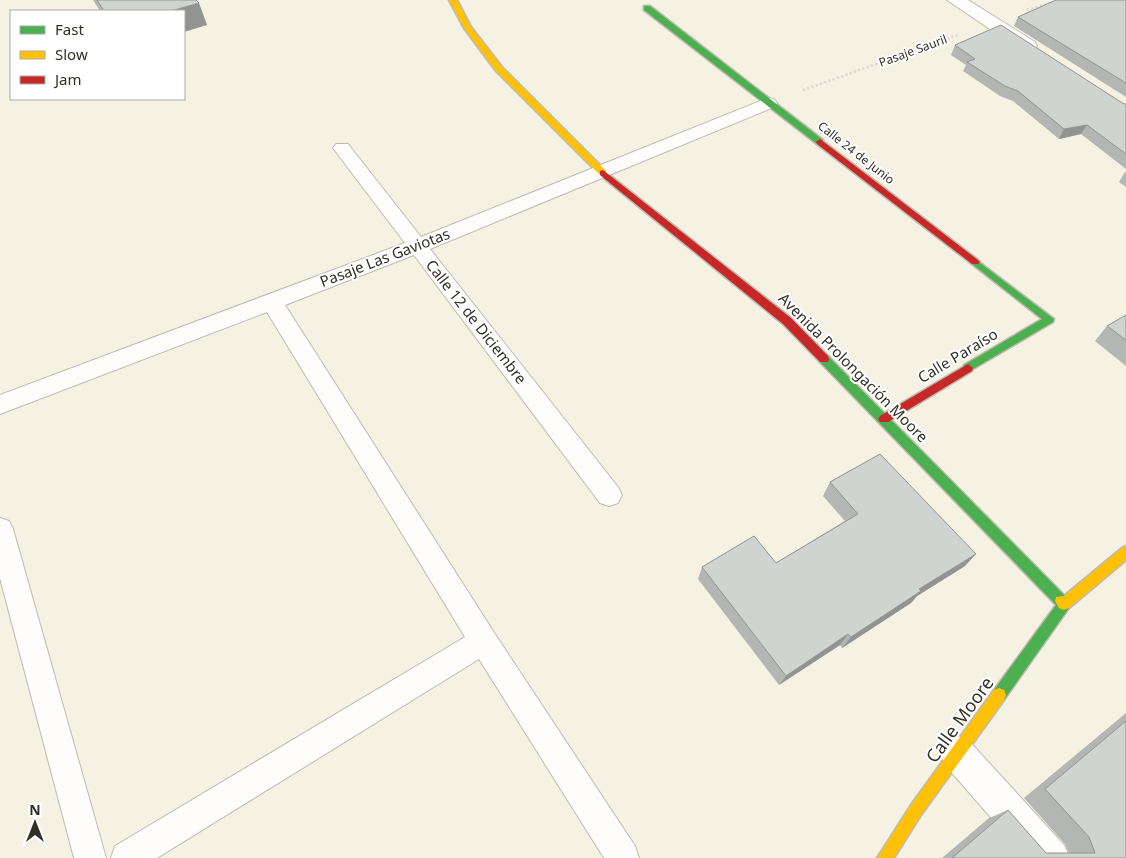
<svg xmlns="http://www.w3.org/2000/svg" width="1126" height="858" font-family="'Noto Sans',sans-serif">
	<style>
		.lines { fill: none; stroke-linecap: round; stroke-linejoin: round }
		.lane-casing { stroke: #bfbbb0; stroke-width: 2 }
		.street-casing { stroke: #bfbbb0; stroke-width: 2 }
		.fast-casing { stroke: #bfbbb0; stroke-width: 3 }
		.slow-casing { stroke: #bfbbb0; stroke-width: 3 }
		.jam-casing { stroke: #bfbbb0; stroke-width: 3 }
		.path { stroke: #d8d7d2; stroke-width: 2.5; stroke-dasharray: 2 2.5; stroke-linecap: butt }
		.lane { fill: #fefdfb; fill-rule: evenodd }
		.street { fill: #fefdfb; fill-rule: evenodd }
		.fast { fill: #4caf50; fill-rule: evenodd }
		.slow { fill: #ffc107; fill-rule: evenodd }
		.jam { fill: #c62828; fill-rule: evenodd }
		.wall { fill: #b3b6b3 }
		.shaded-wall { fill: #929492 }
		.building { fill: #d0d4d0; stroke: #929492 }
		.labels { text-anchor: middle; stroke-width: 4; stroke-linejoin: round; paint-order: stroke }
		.far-street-label { font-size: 12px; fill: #322f25; stroke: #fff }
		.street-label { font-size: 15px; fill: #322f25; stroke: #fff }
		.near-street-label { font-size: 18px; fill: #322f25; stroke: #fff }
	</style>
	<rect width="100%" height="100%" fill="#f5f1e3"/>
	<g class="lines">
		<defs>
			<g id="lane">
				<path d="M768 98 774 99 777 103 774 107 430 249 618 487 622 495 618 503 609 506 600 503 414 255 285 305 493 631 635 846 639 858H604L479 659 157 858H111L115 846 465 637 267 312 0 414V395L405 243 336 152 333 148 336 144H348L421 237Z"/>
				<path d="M0 518 9 521 13 529 106 858H74L0 578Z"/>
			</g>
			<g id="street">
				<path d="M947 0H968L1035 42 1037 46 1035 50H1021Z"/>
				<path d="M958 736 970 742 1064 845 1070 858H1026L946 766 940 754 946 742Z"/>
			</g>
			<g id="fast">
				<path d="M644 6H650L823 140V144H817L644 10Z"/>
				<path d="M975 259 1054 319 1053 322 968 372 963 368 964 365 1042 319 972 264 970 262Z"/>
				<path d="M824 355 828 356 1069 600 1070 604 1069 608 1004 700 999 702 994 700 992 695 994 690 1056 605 820 362 819 359 820 356Z"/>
			</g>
			<g id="slow">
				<path d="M449 0H457L471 27 502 67 606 171V175H600L496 71 464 28Z"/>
				<path d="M1126 546V560L1069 608 1064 610 1059 608 1055 601 1056 597 1064 596 1122 548Z"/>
				<path d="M999 688 1004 690 1006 695 1004 700 921 815 894 858H877L911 805 994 690Z"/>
			</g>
			<g id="jam">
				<path d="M820 139 978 260 980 262 978 264H972L817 144 816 142Z"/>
				<path d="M603 170 791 318 828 356 829 359 828 362H820L783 324 600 175V171Z"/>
				<path d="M968 364 973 368 972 371 888 422H880L878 419 880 416Z"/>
			</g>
		</defs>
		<!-- lane casing -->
		<use href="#lane" class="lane-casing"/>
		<!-- street casing -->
		<use href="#street" class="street-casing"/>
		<!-- fast casing -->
		<use href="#fast" class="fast-casing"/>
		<!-- slow casing -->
		<use href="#slow" class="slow-casing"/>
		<!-- jam casing -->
		<use href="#jam" class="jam-casing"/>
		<!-- path -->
		<g class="path">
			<path d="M1027 10 1050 3"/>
			<path d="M803 90 958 35"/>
		</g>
		<!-- lane -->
		<use href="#lane" class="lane"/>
		<!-- street -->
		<use href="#street" class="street"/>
		<!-- fast -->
		<use href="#fast" class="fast"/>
		<!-- slow -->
		<use href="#slow" class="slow"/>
		<!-- jam -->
		<use href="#jam" class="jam"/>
	</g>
	<!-- wall -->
	<g class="wall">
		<path d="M93 0H196L207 25 184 11H100Z"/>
		<path d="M1126 0V97L1014 26 1018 17Z"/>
		<path d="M955 45 1126 104V169L1081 134 1059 139 1013 101 1000 96 963 71 966 65 951 55Z"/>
		<path d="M1125 172H1126V187L1119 182Z"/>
		<path d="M1126 315V366L1095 341 1107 326Z"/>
		<path d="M830 482 965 566 917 596 911 603 842 648 840 645 779 685 698 579 702 567 776 563 845 521 823 496Z"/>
		<path d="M1126 713V858H942L989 818 1008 810 1046 853H1069L1065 844 1024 798Z"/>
	</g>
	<!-- shaded-wall -->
	<g class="shaded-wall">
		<path d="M199 3 207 25 184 32V11H171Z"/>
		<path d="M1087 125 1081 134 1059 139 1064 129Z"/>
		<path d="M976 554 965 566 917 596 911 603 842 648 851 637 919 589Z"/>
		<path d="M848 634 840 645 779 685 786 676Z"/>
	</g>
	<!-- building -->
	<g class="building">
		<path d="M97 0H196L199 3 171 11H104Z"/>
		<path d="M1056 0H1126V83L1018 17Z"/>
		<path d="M1001 25 1124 104H1126V154L1087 125 1064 129 1018 91 1005 86 967 62 975 59 955 45Z"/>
		<path d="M1126 315V340L1107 326Z"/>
		<path d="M880 454 976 554 919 589 921 591 851 637 848 634 786 676 702 567 754 536 776 563 858 514 830 482Z"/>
		<path d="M1126 721V858H952L1008 810 1046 853H1095L1089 837 1045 789Z"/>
	</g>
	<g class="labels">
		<!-- far-street labels -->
		<g class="far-street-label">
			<text transform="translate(913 51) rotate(-20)" y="4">Pasaje Sauril</text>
			<text transform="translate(856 153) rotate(38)" y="4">Calle 24 de Junio</text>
		</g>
		<!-- street labels -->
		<g class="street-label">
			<text transform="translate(385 258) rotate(-21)" y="5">Pasaje Las Gaviotas</text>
			<text transform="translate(476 322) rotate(52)" y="5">Calle 12 de Diciembre</text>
			<text transform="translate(958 356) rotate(-31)" y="5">Calle Paraíso</text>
			<text transform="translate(853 368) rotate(45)" y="5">Avenida Prolongación Moore</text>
		</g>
		<!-- near-street labels -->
		<g class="near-street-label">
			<text transform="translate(960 720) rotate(-54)" y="6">Calle Moore</text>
		</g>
	</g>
	<!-- legend -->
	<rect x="10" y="10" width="175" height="90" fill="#ffffff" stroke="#adaca8"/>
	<rect x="20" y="26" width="25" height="8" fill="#4caf50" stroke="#adaca8"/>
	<text x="55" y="35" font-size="15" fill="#322f25">Fast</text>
	<rect x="20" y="51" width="25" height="8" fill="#ffc107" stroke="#adaca8"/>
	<text x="55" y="60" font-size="15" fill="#322f25">Slow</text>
	<rect x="20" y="76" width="25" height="8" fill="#c62828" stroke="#adaca8"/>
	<text x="55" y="85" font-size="15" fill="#322f25">Jam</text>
	<!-- north arrow -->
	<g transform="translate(35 823)" stroke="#ffffff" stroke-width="4" paint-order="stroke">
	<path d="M0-4L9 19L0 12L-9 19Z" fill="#322f25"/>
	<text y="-8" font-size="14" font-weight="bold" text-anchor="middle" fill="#322f25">N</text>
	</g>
</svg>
